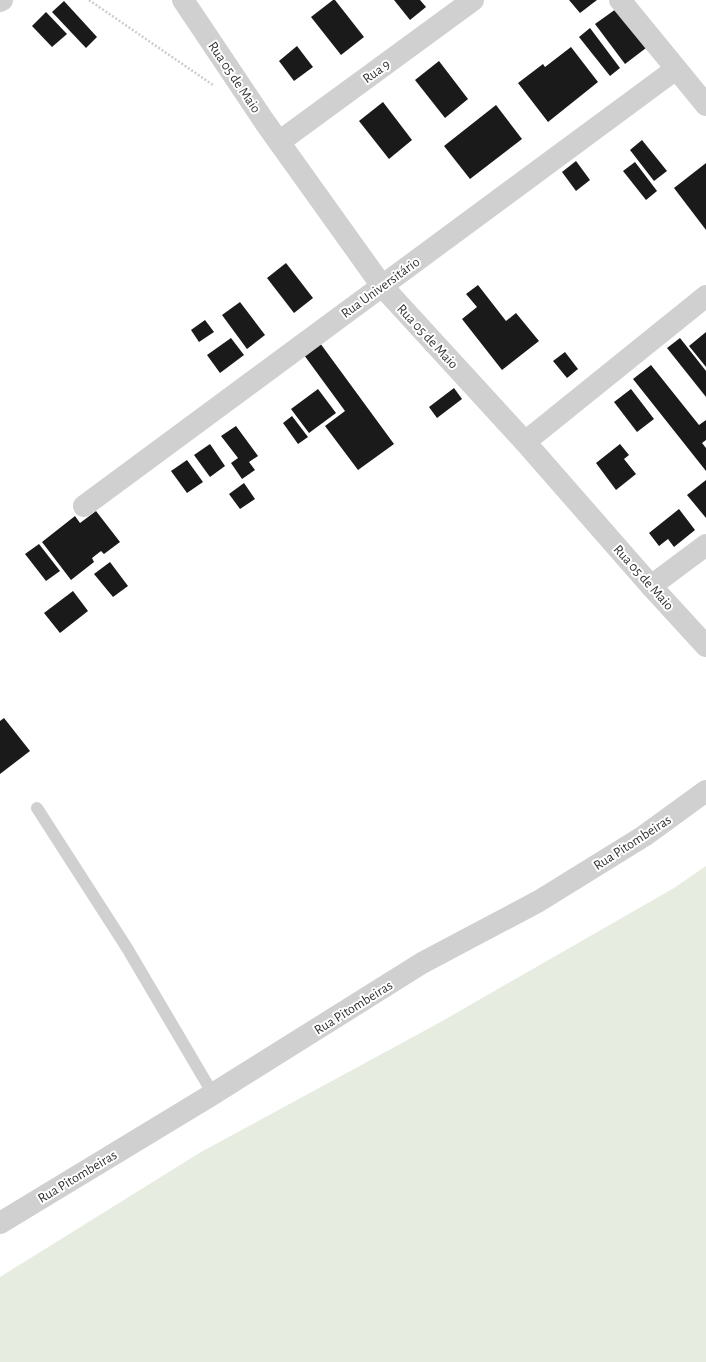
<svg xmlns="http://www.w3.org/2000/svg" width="706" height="1362" font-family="'Alegreya Sans',sans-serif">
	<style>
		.green { fill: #e6ecdf }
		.building { fill: #1a1a1a }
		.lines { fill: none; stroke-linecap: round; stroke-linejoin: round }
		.path { stroke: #cdcdcd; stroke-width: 2.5; stroke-dasharray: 2 2; stroke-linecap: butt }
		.service { stroke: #d0d0d0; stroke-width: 12 }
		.minor { stroke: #d0d0d0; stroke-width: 22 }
		.labels { text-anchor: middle; stroke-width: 4; stroke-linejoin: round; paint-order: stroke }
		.street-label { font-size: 14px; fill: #333; stroke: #fff }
	</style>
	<rect width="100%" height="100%" fill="#fff"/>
	<!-- green -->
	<path class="green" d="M706 866V1362H0V1277L201 1152 437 1024 674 888Z"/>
	<!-- building -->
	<g class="building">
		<path d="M333 0H335L364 37 341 55 311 17Z"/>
		<path d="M394 0H420L426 7 410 20Z"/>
		<path d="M569 0H597L580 13Z"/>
		<path d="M64 1 97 37 86 48 52 12Z"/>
		<path d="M616 9 646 48 625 64 595 24Z"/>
		<path d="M46 12 67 34 52 47 32 26Z"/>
		<path d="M590 28 620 68 610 76 579 37Z"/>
		<path d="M297 46 313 67 294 81 279 61Z"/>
		<path d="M571 47 598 82 548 122 518 83 543 64 545 67Z"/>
		<path d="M439 61 468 99 445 118 415 80Z"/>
		<path d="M383 102 412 140 389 159 359 121Z"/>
		<path d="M496 105 522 139 470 179 444 146Z"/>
		<path d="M642 140 667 171 654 181 630 150Z"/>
		<path d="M576 161 590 180 576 191 562 172Z"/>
		<path d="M635 162 657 191 646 200 623 171Z"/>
		<path d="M706 163V230L674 188Z"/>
		<path d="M286 263 313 298 294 313 267 278Z"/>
		<path d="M478 285 506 321 516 313 539 341 502 370 462 319 477 307 466 294Z"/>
		<path d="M240 302 265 335 247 349 222 315Z"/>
		<path d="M205 320 214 332 199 342 191 330Z"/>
		<path d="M706 332V367L689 346Z"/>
		<path d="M231 338 244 355 220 373 207 355Z"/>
		<path d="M680 338 706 371V397L667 348Z"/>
		<path d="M320 343 394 444 358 470 325 426 345 411 304 355Z"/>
		<path d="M565 352 578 369 567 378 553 361Z"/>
		<path d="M651 365 699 425 706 420V440L702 443 706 448V471L633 379Z"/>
		<path d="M454 388 462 399 437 418 429 407Z"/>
		<path d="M318 389 336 413 309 433 291 409Z"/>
		<path d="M631 389 654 419 637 432 614 402Z"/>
		<path d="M292 416 308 437 298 444 283 423Z"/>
		<path d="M236 426 258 456 249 462 255 470 242 479 231 463 238 458 221 436Z"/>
		<path d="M210 444 225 466 210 477 194 455Z"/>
		<path d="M620 444 629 455 624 459 636 474 616 490 596 463Z"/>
		<path d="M187 460 203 482 187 493 171 471Z"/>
		<path d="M706 480V518L687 495Z"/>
		<path d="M244 483 255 499 240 509 229 494Z"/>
		<path d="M679 509 695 530 674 547 668 539 659 546 649 533Z"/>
		<path d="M96 511 120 542 104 554 101 551 92 558 94 562 71 580 42 542 75 516 80 523Z"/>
		<path d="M39 544 60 571 46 581 25 554Z"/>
		<path d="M110 562 128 586 113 597 94 574Z"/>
		<path d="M73 591 88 611 60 633 44 613Z"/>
		<path d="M4 718 30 751 0 774V721Z"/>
	</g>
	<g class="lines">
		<!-- path -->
		<path class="path" d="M89 0 213 85"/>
		<!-- service -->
		<path class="service" d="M37 808 127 948 213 1094"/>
		<!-- minor -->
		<g class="minor">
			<path d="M183 0 264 121 382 286 525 442 651 586 706 646"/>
			<path d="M620 0 706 105"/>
			<path d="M0 1 2 0"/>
			<path d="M279 142 473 0"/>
			<path d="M525 442 706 296"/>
			<path d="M84 506 676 69"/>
			<path d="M651 586 706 545"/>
			<path d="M0 1223 213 1094 422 963 539 901 644 836 706 791"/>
		</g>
	</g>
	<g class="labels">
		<!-- street labels -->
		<g class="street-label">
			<text transform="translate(376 71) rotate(-36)" y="5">Rua 9</text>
			<text transform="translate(235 77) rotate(56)" y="5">Rua 05 de Maio</text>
			<text transform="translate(380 287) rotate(-36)" y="5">Rua Universitário</text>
			<text transform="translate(428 336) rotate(47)" y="5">Rua 05 de Maio</text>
			<text transform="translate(644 577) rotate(48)" y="5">Rua 05 de Maio</text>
			<text transform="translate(632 842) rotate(-33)" y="5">Rua Pitombeiras</text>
			<text transform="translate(353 1007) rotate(-32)" y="5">Rua Pitombeiras</text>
			<text transform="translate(77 1176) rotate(-31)" y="5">Rua Pitombeiras</text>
		</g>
	</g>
</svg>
